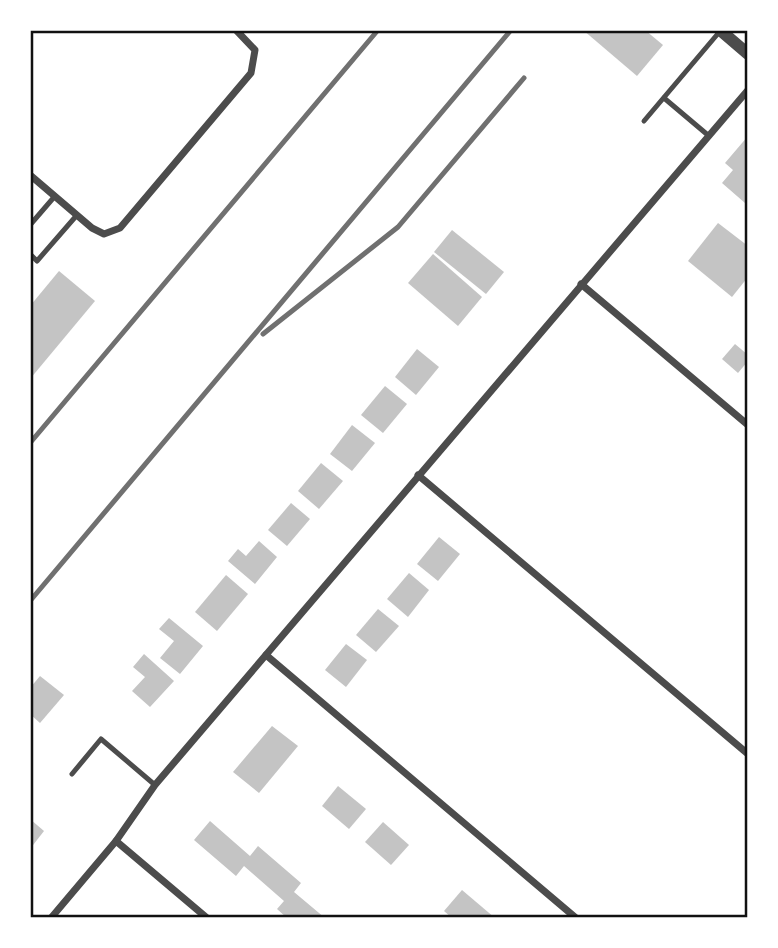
<svg xmlns="http://www.w3.org/2000/svg" width="778" height="948" font-family="'Nunito Sans',sans-serif">
	<style>
		.building { fill: #c4c4c4 }
		.lines { fill: none; stroke-linecap: round; stroke-linejoin: round }
		.service { stroke: #4c4c4c; stroke-width: 5 }
		.minor { stroke: #4c4c4c; stroke-width: 7 }
		.tertiary { stroke: #4c4c4c; stroke-width: 12 }
		.rail { stroke: #707070; stroke-width: 5 }
		.neatline { fill: none; stroke: #111; stroke-width: 2.5 }
	</style>
	<rect width="100%" height="100%" fill="#fff"/>
	<!-- building -->
	<g class="building">
		<path d="M583 30H645L663 45 637 76Z"/>
		<path d="M748 136V200L745 203 722 183 733 170 725 163Z"/>
		<path d="M718 223 748 246V277L732 297 688 261Z"/>
		<path d="M452 230 504 272 486 294 434 252Z"/>
		<path d="M433 254 482 297 458 326 408 283Z"/>
		<path d="M59 271 95 301 30 379V306Z"/>
		<path d="M735 344 748 355V361L738 373 722 359Z"/>
		<path d="M417 349 439 367 416 395 395 377Z"/>
		<path d="M385 386 407 404 383 433 361 415Z"/>
		<path d="M352 425 375 443 352 471 330 454Z"/>
		<path d="M321 463 343 481 319 509 298 491Z"/>
		<path d="M291 503 310 519 287 546 268 530Z"/>
		<path d="M439 537 460 554 438 581 417 564Z"/>
		<path d="M259 541 277 557 255 584 228 561 238 549 246 556Z"/>
		<path d="M409 573 429 590 408 617 387 599Z"/>
		<path d="M226 575 248 594 217 631 195 612Z"/>
		<path d="M378 609 399 626 376 652 356 635Z"/>
		<path d="M169 618 203 646 180 674 160 658 174 641 159 629Z"/>
		<path d="M346 644 367 660 346 687 325 670Z"/>
		<path d="M144 654 174 681 150 707 132 691 145 677 133 667Z"/>
		<path d="M40 676 64 695 40 723 30 714V688Z"/>
		<path d="M272 726 298 746 259 793 233 772Z"/>
		<path d="M338 786 366 809 349 829 322 806Z"/>
		<path d="M30 819 44 831 30 849Z"/>
		<path d="M210 821 250 856 258 846 301 883 294 892 325 918H287L277 909 284 901 244 866 236 876 194 840Z"/>
		<path d="M383 822 409 845 391 865 365 842Z"/>
		<path d="M462 890 495 918H452L444 911Z"/>
	</g>
	<g class="lines">
		<!-- service -->
		<g class="service">
			<path d="M664 98 709 136"/>
			<path d="M644 121 721 30"/>
			<path d="M30 225 55 196"/>
			<path d="M30 254 37 261 77 215"/>
			<path d="M72 774 101 739 155 785"/>
		</g>
		<!-- minor -->
		<g class="minor">
			<path d="M30 175 92 228 104 234 120 228 251 73 255 50 236 30"/>
			<path d="M581 284 748 425"/>
			<path d="M418 475 748 754"/>
			<path d="M266 655 576 918"/>
			<path d="M116 841 155 785 748 90"/>
			<path d="M51 918 116 841 207 918"/>
		</g>
		<!-- tertiary -->
		<path class="tertiary" d="M720 30 748 54"/>
		<!-- rail -->
		<g class="rail">
			<path d="M263 334 398 227 524 78"/>
			<path d="M30 443 378 30"/>
			<path d="M30 601 511 30"/>
		</g>
	</g>
	<!-- border -->
	<rect width="778" height="948" fill="none" stroke="#ffffff" stroke-width="63"/>
	<rect x="32" y="32" width="714" height="884" class="neatline"/>
</svg>
